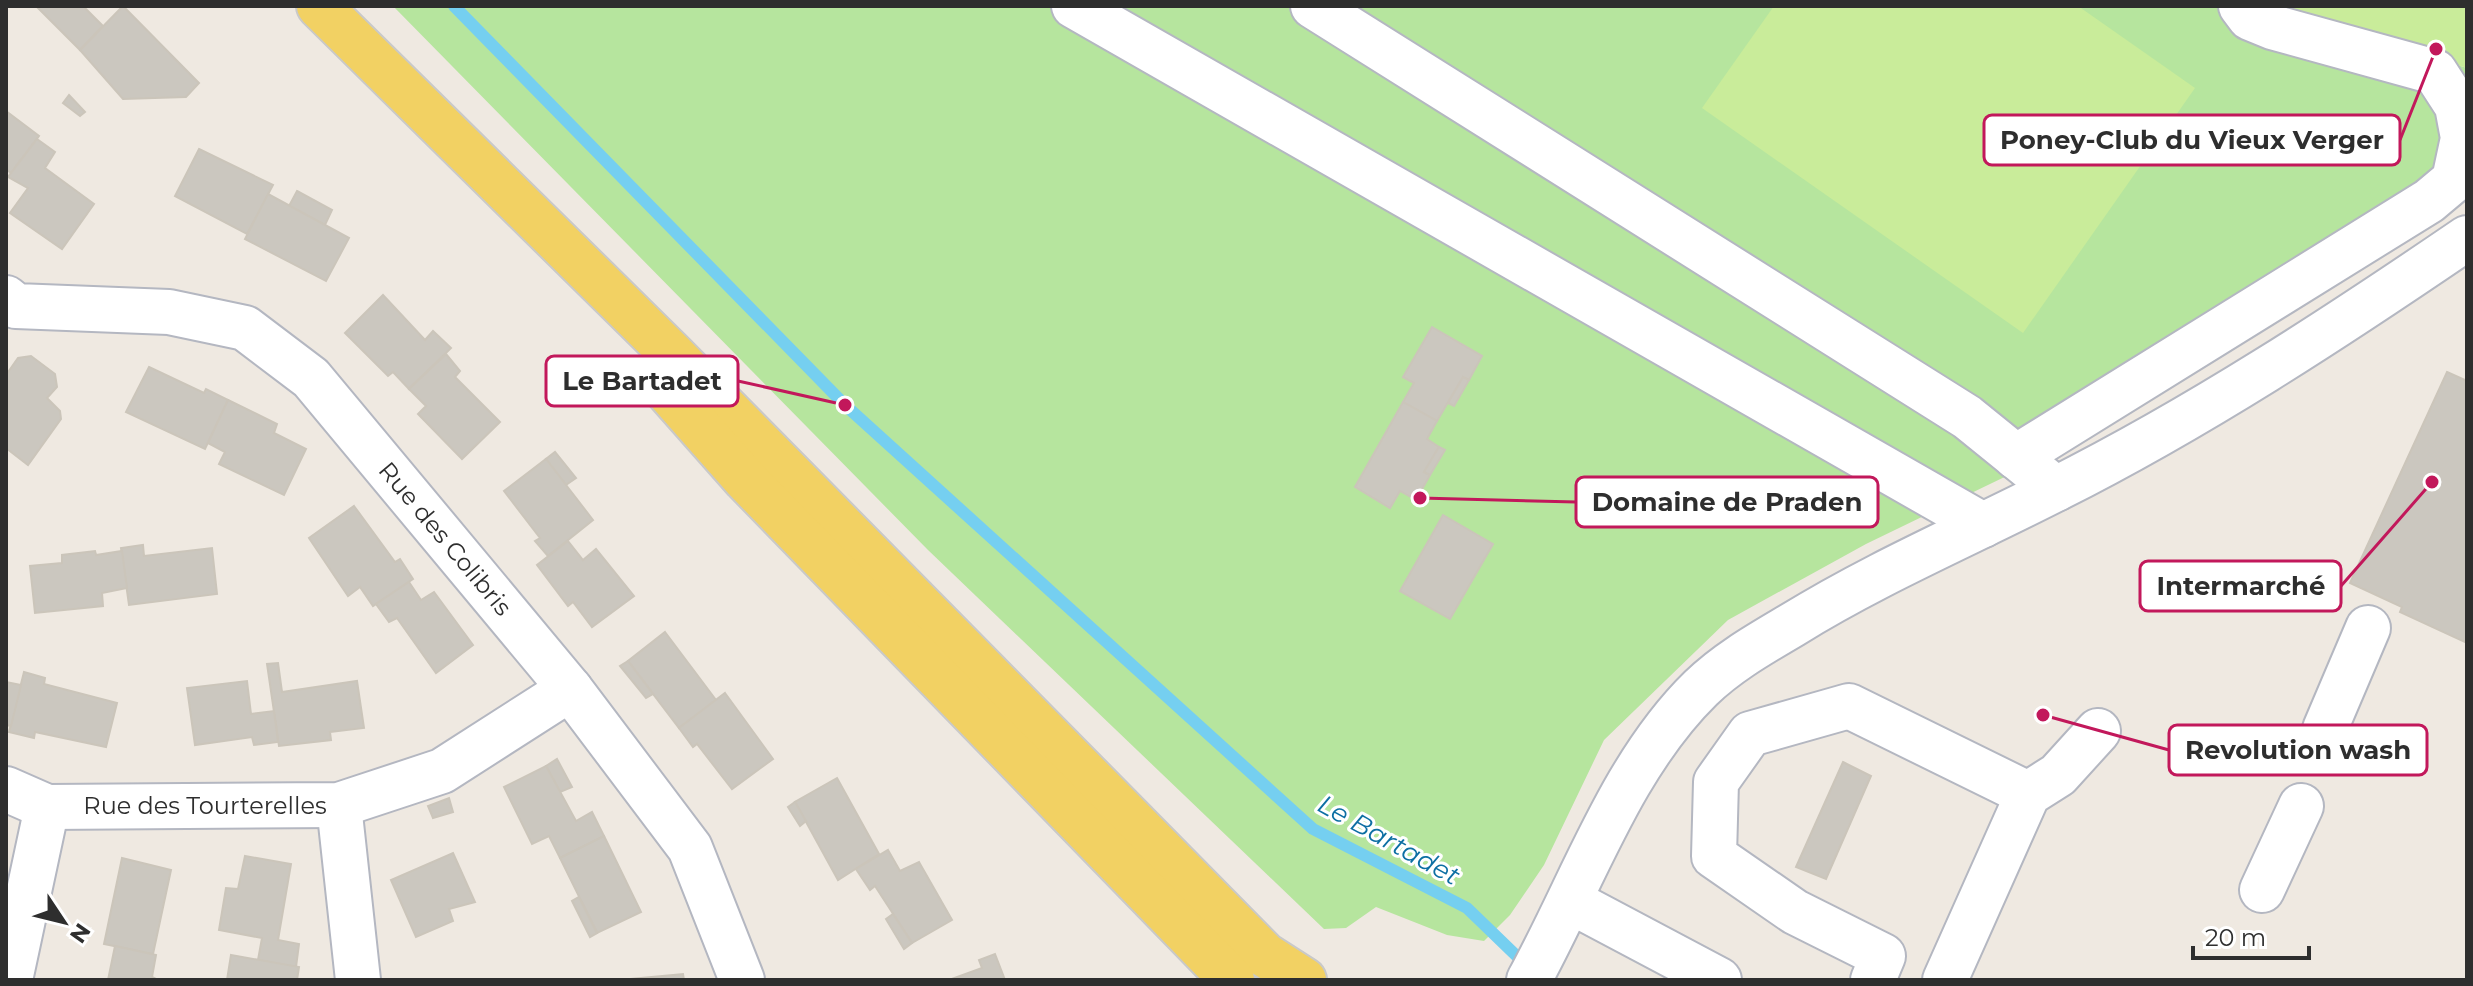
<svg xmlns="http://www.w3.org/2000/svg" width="2473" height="986" font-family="Montserrat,sans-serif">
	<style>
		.green { fill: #b6e59e }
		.pitch { fill: #c9ec9a }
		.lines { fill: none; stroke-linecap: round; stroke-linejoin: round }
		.stream { stroke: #75cff0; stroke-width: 12 }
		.building { fill: #cbc7bf; stroke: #cbc5ba; stroke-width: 2 }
		.minor-casing { stroke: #b4b7c1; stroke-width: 48 }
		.major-casing { stroke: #c9c9c9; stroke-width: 48 }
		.minor { stroke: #fff; stroke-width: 44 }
		.major { stroke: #f2d163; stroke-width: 44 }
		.labels { text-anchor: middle; stroke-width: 6; stroke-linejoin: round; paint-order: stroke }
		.street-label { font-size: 24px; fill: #2e2e2e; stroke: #fff }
		.water-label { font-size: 26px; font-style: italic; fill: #0d6fa3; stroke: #fff }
		.leader { fill: none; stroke: #c2185b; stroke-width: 3 }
		.callout-dot { fill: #c2185b; stroke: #fff; stroke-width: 3 }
		.callout { fill: #fff; stroke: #c2185b; stroke-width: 3 }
		.callout-label { font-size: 26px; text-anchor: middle; font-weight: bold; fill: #2e2e2e }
	</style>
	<rect width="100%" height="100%" fill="#efe9e1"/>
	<!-- green -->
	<path class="green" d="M393 6H2269L2467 68V198L2322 292 2058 451 1866 544 1728 620 1604 740 1544 865 1510 915 1484 941 1447 935 1376 907 1346 928 1324 929 928 550Z"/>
	<!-- pitch -->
	<g class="pitch">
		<path d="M1774 6H2078L2195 88 2023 333 1702 108Z"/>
		<path d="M2269 6H2467V68Z"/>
	</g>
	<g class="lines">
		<!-- stream -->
		<path class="stream" d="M454 6 845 405 1313 829 1467 908 1528 967"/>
	</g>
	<!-- building -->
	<g class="building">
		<path d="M36 6H88L85 8 103 26 80 50Z"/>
		<path d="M123 6 199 83 186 97 123 99 80 50Z"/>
		<path d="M69 95 85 112 80 116 63 103Z"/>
		<path d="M6 111 39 136 11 173 6 169Z"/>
		<path d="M37 139 55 152 45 168 94 204 62 249 10 213 28 188 8 177Z"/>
		<path d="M199 149 273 185 247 234 175 196Z"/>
		<path d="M297 191 332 210 325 225 289 206Z"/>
		<path d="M268 194 349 238 326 281 245 239Z"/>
		<path d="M383 295 425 340 433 331 451 348 409 389 393 372 388 376 345 333Z"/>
		<path d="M1432 327 1482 356 1469 380 1463 377 1437 421 1403 402 1414 383 1403 377Z"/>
		<path d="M446 354 460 371 455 377 500 422 462 459 418 414 426 406 409 389Z"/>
		<path d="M31 356 55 374 57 387 47 398 60 411 61 419 28 465 6 448V375L18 358Z"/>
		<path d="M149 367 204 393 206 389 228 400 205 449 126 412Z"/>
		<path d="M2447 372 2467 381V643L2400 612 2402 607 2350 583Z"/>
		<path d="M1463 377 1469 380 1454 406 1448 403Z"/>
		<path d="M228 400 277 424 274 433 306 449 284 495 219 464 225 452 208 443Z"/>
		<path d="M1403 402 1437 421 1427 439 1439 447 1424 472 1430 475 1416 500 1400 491 1390 508 1355 487Z"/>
		<path d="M1439 447 1445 450 1430 475 1424 472Z"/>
		<path d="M555 452 576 478 566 485 546 459Z"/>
		<path d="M546 459 593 520 548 556 535 541 540 538 504 491Z"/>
		<path d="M354 506 395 562 400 559 413 579 373 606 360 587 348 596 309 538Z"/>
		<path d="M1443 515 1493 544 1450 619 1400 591Z"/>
		<path d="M568 541 583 560 596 549 634 596 592 627 573 602 568 606 537 565Z"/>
		<path d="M143 545 144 556 212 548 217 594 129 605 121 548Z"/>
		<path d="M95 551 96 555 122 551 127 588 102 593 103 606 35 613 30 566 62 563V555Z"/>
		<path d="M409 582 421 600 434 592 473 645 436 673 397 618 389 622 376 604Z"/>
		<path d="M665 632 716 700 679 728 628 661Z"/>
		<path d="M628 661 653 694 646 698 620 666Z"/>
		<path d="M278 663 282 692 357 681 364 728 330 732 331 740 279 746 267 664Z"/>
		<path d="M24 672 45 678 44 684 117 703 106 747 35 732 34 738 9 732Z"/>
		<path d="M247 681 251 714 274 711 278 742 254 745 252 737 195 745 187 688Z"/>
		<path d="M6 682 21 685 11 726 6 725Z"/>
		<path d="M725 693 773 759 732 789 697 744 693 747 679 728Z"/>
		<path d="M557 759 572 787 560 792 546 766Z"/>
		<path d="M1843 762 1871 776 1826 879 1796 867Z"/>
		<path d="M546 766 576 821 592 812 604 836 560 858 549 836 532 844 504 787Z"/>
		<path d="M837 778 879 854 838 880 795 802Z"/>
		<path d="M449 798 453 812 433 818 428 806Z"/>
		<path d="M795 802 806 821 800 826 788 807Z"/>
		<path d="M604 836 641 912 597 933 560 858Z"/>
		<path d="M888 850 900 871 919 862 952 920 912 943 875 886 870 890 856 869Z"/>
		<path d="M453 853 475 902 449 909 453 921 416 937 391 880Z"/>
		<path d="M245 856 291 864 278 940 299 944 296 967 258 960 262 938 219 930 226 888 238 889Z"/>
		<path d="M122 858 171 870 153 954 104 944Z"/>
		<path d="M579 897 597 933 590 937 572 901Z"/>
		<path d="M893 914 912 943 904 949 886 919Z"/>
		<path d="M115 946 156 955 152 977 158 980H108Z"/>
		<path d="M995 954 1005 980H949L982 968 979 960Z"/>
		<path d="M231 955 299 967 297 980H227Z"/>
		<path d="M683 974 684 980H631V979Z"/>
	</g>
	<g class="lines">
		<defs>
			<g id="minor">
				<path d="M1074 6 1983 525"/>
				<path d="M1313 6 1967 417 2056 489"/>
				<path d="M6 298 16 306 169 312 245 328 311 378 570 689 690 848 742 980"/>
				<path d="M2016 457 2429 201 2454 180 2463 138 2457 106 2435 72 2272 27 2250 18 2241 6"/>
				<path d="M2325 729 2368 628"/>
				<path d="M6 789 47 807 339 805 442 771 570 689"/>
				<path d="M339 805 358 980"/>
				<path d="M2262 890 2301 806"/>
				<path d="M1570 901 1719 980"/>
				<path d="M10 980 47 807"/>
				<path d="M1529 980C1582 884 1621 766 1701 688 1728 662 1760 644 1792 625 1876 573 1968 534 2056 489 2199 417 2335 328 2467 238"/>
				<path d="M1873 980 1883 956 1795 912 1714 856 1716 782 1750 734 1849 706 2028 794"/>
				<path d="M1945 980 2028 794 2058 775 2098 731"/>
			</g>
			<g id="major">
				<path d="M319 6 673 355 1265 955 1304 980"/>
				<path d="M654 376 745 479 1232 980"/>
			</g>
		</defs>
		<!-- minor casing -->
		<use href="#minor" class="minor-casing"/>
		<!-- major casing -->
		<use href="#major" class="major-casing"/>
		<!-- minor -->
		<use href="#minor" class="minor"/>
		<!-- major -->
		<use href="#major" class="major"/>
	</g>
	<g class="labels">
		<!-- street labels -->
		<g class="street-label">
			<text transform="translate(445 539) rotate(50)" y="8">Rue des Colibris</text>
			<text x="205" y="814">Rue des Tourterelles</text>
		</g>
		<!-- water labels -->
		<g class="water-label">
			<text transform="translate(1389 840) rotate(29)" y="9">Le Bartadet</text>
		</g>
	</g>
	<!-- callouts -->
	<path class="leader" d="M2436 49L2400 140M845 405L738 381M1420 498L1576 502M2432 482L2341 586M2043 715L2169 750"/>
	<g class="callout-dot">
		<circle cx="2436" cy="49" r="8"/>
		<circle cx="845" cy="405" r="8"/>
		<circle cx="1420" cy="498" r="8"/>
		<circle cx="2432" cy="482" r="8"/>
		<circle cx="2043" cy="715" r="8"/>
	</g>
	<g class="callout">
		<rect x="1984" y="115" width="416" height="50" rx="8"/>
		<rect x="546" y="356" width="192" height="50" rx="8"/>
		<rect x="1576" y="477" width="302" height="50" rx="8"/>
		<rect x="2140" y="561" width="201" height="50" rx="8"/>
		<rect x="2169" y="725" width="258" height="50" rx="8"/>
	</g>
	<g class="callout-label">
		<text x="2192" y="149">Poney-Club du Vieux Verger</text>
		<text x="642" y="390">Le Bartadet</text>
		<text x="1727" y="511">Domaine de Praden</text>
		<text x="2241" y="595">Intermarché</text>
		<text x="2298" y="759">Revolution wash</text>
	</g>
	<!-- border -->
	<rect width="2473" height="986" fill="none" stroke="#2e2e2e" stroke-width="16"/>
	<!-- north arrow -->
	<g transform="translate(64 922) rotate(125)" stroke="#ffffff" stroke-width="6" paint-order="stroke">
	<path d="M0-6L14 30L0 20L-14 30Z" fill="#2e2e2e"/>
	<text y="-12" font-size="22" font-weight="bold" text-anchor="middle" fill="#2e2e2e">N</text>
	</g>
	<!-- scale -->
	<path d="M2193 946v12h116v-12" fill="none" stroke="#2e2e2e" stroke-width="4"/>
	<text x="2205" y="946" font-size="24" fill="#2e2e2e" stroke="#ffffff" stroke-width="6" paint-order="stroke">20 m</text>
</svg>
